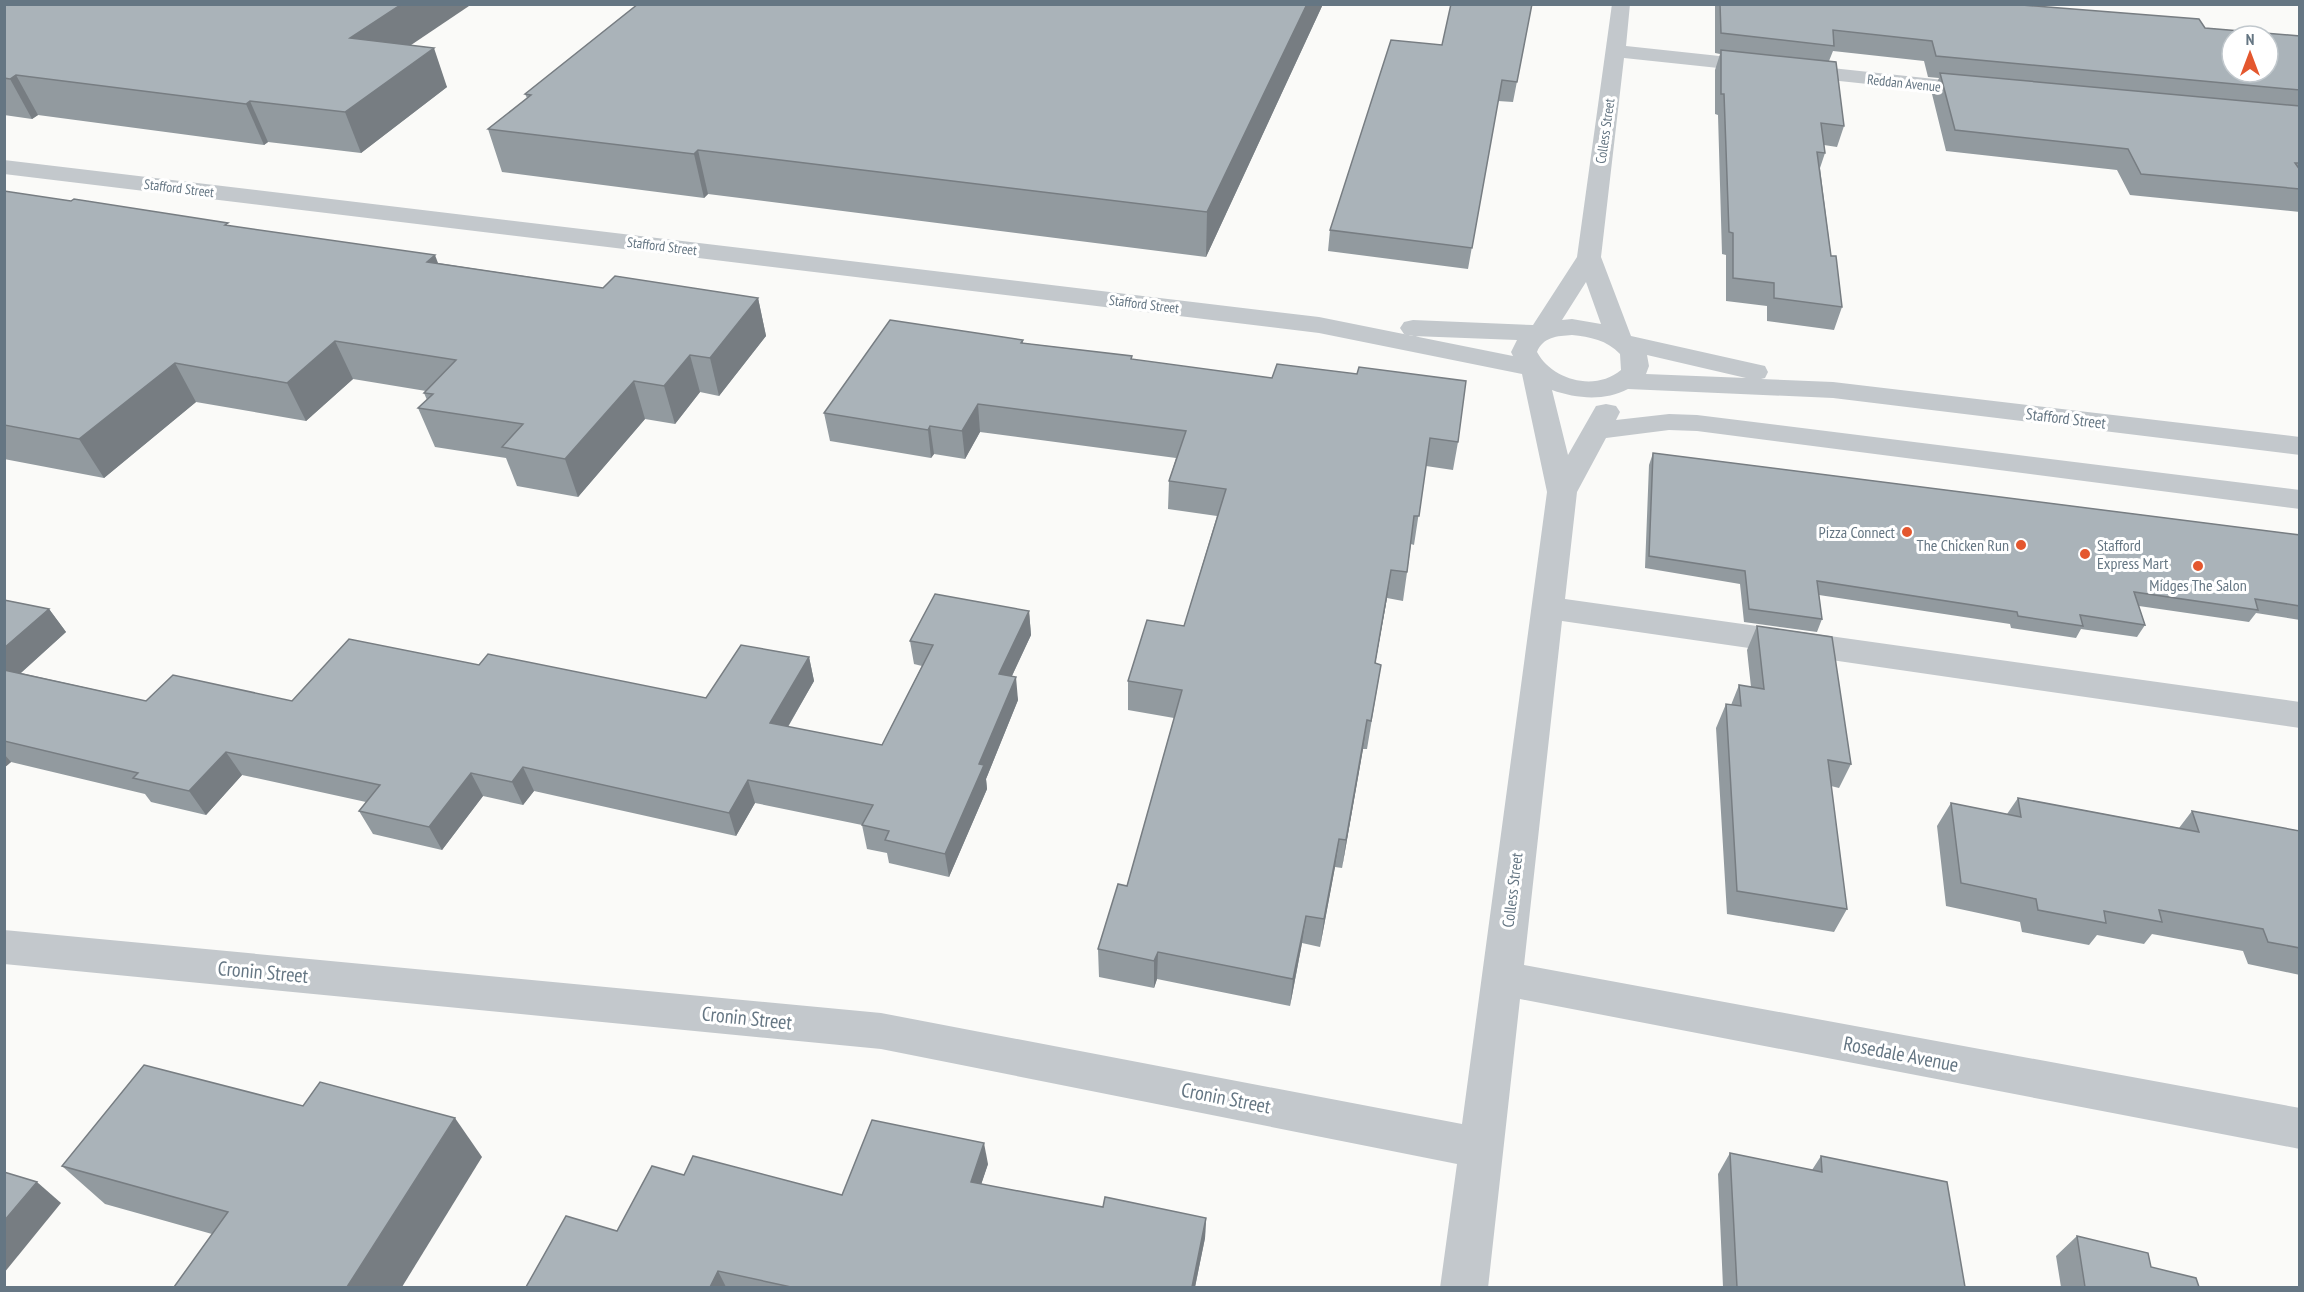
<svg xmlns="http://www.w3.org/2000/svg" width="2304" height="1292" font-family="'PT Sans Narrow',sans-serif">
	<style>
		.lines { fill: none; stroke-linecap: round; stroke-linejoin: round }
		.minor { fill: #c3c8cc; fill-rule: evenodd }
		.wall { fill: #929a9f }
		.shaded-wall { fill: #777d82 }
		.building { fill: #aab3b9; stroke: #777d82; stroke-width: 1.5; fill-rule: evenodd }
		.poi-dot { fill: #e4572e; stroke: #fff; stroke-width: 2 }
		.labels { text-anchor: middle; stroke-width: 6; stroke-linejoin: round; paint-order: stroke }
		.far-street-label { font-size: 14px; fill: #657683; stroke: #fff }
		.street-label { font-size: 16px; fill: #657683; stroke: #fff }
		.poi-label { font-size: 16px; fill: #657683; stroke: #fff; text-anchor: end }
		.near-street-label { font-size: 20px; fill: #657683; stroke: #fff }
	</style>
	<rect width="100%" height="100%" fill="#fafaf8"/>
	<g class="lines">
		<!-- minor -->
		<path class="minor" d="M1612 4H1630L1626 46 1981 84 1988 86 1991 90 1988 94 1981 96 1624 58 1601 257 1631 336 1765 366 1768 372 1765 378 1761 379 1833 382 2300 437V455L1833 398 1628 389C1605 401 1577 399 1552 390L1568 455 1596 406 1606 404 1616 406 1620 412 1616 420 1669 414 1697 415 2300 490V509L1697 431 1669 430 1606 438 1577 492 1565 599 2300 702V728L1562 621 1524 965 2300 1108V1149L1520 999 1488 1288H1440L1457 1164 881 1049 4 964V930L881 1013 1462 1124 1547 492 1522 374 1319 333 4 174V160L1319 317 1513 356 1511 352 1517 340 1413 336 1404 334 1400 328 1404 322 1413 320 1533 325 1577 257ZM1586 282 1601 324 1572 319 1562 320ZM1572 335C1590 337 1607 340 1620 354L1621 370C1595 392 1552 380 1537 352 1543 337 1557 336 1572 335ZM1647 355 1746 378 1646 374 1649 366Z"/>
	</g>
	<!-- wall -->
	<g class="wall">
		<path d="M4 4 412 45 447 87 361 153 268 142 264 145 38 115 32 119 4 115Z"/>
		<path d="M638 4H1323L1206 257 708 194 704 198 502 172 488 129 527 98 525 94Z"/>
		<path d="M1532 4 1513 102 1498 101 1468 269 1328 251 1330 230 1442 45Z"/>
		<path d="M1715 4H2009L2205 28 2300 36V212L2130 195 2117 170 1946 151 1932 94 1939 78 1928 77 1924 61 1833 51 1829 61 1844 126 1837 147 1824 145 1825 153 1820 168 1831 256 1842 307 1834 330 1767 321V306L1726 301V255L1722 254 1718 115 1715 114V70L1720 54 1715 53Z"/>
		<path d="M4 191 229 226 438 263 603 288 758 298 766 336 719 396 700 392 675 424 645 419 578 497 517 486 506 458 435 447 418 408 427 400 424 393 426 391 353 379 306 421 196 402 104 478 4 459Z"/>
		<path d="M1023 340V343L1132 356V360L1458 442 1453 470 1426 466 1414 545 1411 544 1403 601 1387 598 1375 664 1381 665 1367 749H1363L1342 868 1335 867 1320 947 1302 943 1290 1006 1157 979 1154 988 1099 977 1098 949 1127 886 1174 718 1128 710V681L1184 626 1217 516 1168 509 1169 481 1176 458 980 432 965 459 934 454 931 458 830 441 824 413Z"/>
		<path d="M1653 453 2300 535V620L2256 613 2249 622 2139 606 2145 625 2137 637 2081 629 2076 638 2011 628 2010 624 1819 595 1822 619 1817 632 1744 622 1740 584 1645 568 1649 465Z"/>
		<path d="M4 600 49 609 66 632 21 673 146 701H292L479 665 706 698 809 657 814 681 788 727 882 745 922 666 914 664 910 641 1029 611 1031 635 1012 676 1018 700 986 779 987 789 949 877 889 863 887 853 867 849 862 825 755 803 736 836 534 791 523 805 483 796 442 850 373 834 359 811 366 802 242 775 206 815 151 802 145 794 11 762 4 768Z"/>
		<path d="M1757 626 1851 764 1839 788 1831 786 1847 909 1834 932 1727 914 1716 728 1726 704 1731 705 1739 685 1751 687 1747 650Z"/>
		<path d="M2018 798 2179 828 2192 811 2300 831V975L2248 964 2243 951 2152 934 2144 944 2097 935 2089 945 2022 932 2020 922 1946 906 1937 826 1951 803 2007 814Z"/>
		<path d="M1730 1153 1812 1170 1821 1156 1965 1287H1723L1718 1174Z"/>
		<path d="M482 1157 212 1234 105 1204 62 1166Z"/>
		<path d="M988 1164 981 1184 1103 1207 1206 1218 1205 1238 1195 1287H526L617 1231 684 1175 842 1195Z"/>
		<path d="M2077 1236 2151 1267 2199 1287H2061L2056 1256Z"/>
	</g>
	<!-- shaded-wall -->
	<g class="shaded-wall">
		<path d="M402 4H472L365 76 350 38Z"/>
		<path d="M1307 4H1323L1206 257 1207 212Z"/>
		<path d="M434 48 447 87 361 153 345 112Z"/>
		<path d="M16 75 38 115 32 119 10 79Z"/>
		<path d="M250 101 268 142 264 145 246 104Z"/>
		<path d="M698 150 708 194 704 198 694 154Z"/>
		<path d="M435 255 449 292 427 262Z"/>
		<path d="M758 298 766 336 719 396 710 358Z"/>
		<path d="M335 341 353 379 306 421 287 383Z"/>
		<path d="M690 355 700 392 675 424 664 386Z"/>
		<path d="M175 363 196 402 104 478 79 439Z"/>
		<path d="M634 381 645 419 578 497 565 459Z"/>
		<path d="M978 404 980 432 965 459 962 431Z"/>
		<path d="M930 426 934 454 931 458 928 430Z"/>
		<path d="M1391 570 1387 598 1370 692 1375 663Z"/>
		<path d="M49 609 66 632 4 688V648Z"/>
		<path d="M1029 611 1031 635 1002 697 999 674Z"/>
		<path d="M809 657 814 681 776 747 770 723Z"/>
		<path d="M1016 677 1018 700 986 779 987 789 949 877 945 854 979 764Z"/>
		<path d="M1367 720 1363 749 1342 868 1346 840Z"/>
		<path d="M226 752 242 775 206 815 189 791Z"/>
		<path d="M4 754 11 762 4 768Z"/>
		<path d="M523 767 534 791 523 805 512 782Z"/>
		<path d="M471 773 483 796 442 850 429 827Z"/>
		<path d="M748 780 755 803 736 836 729 813Z"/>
		<path d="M1339 839 1335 867 1320 947 1324 919Z"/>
		<path d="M1306 916 1302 943 1290 1006 1293 979Z"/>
		<path d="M1158 952 1157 979 1154 988V961Z"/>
		<path d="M455 1118 482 1157 402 1287H347Z"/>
		<path d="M984 1143 988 1164 975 1203 971 1182Z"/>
		<path d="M37 1182 61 1203 4 1273V1221Z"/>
		<path d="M1206 1218 1205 1238 1195 1287H1192Z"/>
		<path d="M718 1271 726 1287H710Z"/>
	</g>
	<!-- building -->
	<g class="building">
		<path d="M4 4H402L350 38 434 48 345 112 250 101 246 104 16 75 10 79 4 78Z"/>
		<path d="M638 4H1307L1207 212 698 150 694 154 488 129 531 95 525 94Z"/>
		<path d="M1451 4H1532L1517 82 1502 80 1472 248 1330 230 1391 40 1442 45Z"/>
		<path d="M1720 4H2009L2199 19 2205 28 2300 36V90L1936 56 1932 41 1833 30 1834 46 1721 33ZM2232 36H2268V72H2232Z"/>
		<path d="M1721 50 1836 62 1844 126 1821 123 1825 153 1817 152 1831 256H1836L1842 307 1774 298V283L1733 278V233L1729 232 1724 94H1721Z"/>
		<path d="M1940 73 2300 106V163H2295L2300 170V189L2141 174 2128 149 1955 130Z"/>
		<path d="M4 191 71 201 74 199 228 223 225 225 435 255 427 262 603 288 615 276 758 298 710 358 690 355 664 386 634 381 565 459 502 447 523 424 418 408 433 394 424 393 456 360 335 341 287 383 175 363 79 439 4 425Z"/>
		<path d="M890 320 1023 340 1021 343 1132 356 1131 359 1272 378 1277 364 1357 374 1359 367 1466 381 1458 442 1430 438 1419 516H1414L1407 572 1391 570 1375 663 1381 665 1371 721 1367 720 1346 840 1339 839 1324 919 1306 916 1293 979 1158 952 1154 961 1098 949 1118 884 1127 886 1182 690 1128 681 1147 620 1184 626 1226 489 1169 481 1186 431 978 404 962 431 930 426 928 430 824 413Z"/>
		<path d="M1653 453 2300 535V606L2255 599 2258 610 2134 592 2145 625 2080 615 2083 626 2018 616 2017 612 1817 581 1822 619 1749 609 1745 571 1649 556Z"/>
		<path d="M935 594 1029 611 999 674 1016 677 979 764 984 765 945 854 885 840 889 831 862 825 873 805 748 780 729 813 523 767 512 782 471 773 429 827 359 811 380 785 226 752 189 791 133 778 138 773 4 741V670L146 701 173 675 292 701 349 639 479 665 488 654 706 698 741 645 809 657 770 723 882 745 933 645 910 641Z"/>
		<path d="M4 600 49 609 4 648Z"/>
		<path d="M1757 626 1832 637 1851 764 1828 760 1847 909 1737 891 1726 704 1741 706 1739 685 1764 689Z"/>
		<path d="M2018 798 2199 832 2192 811 2300 831V948L2268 942 2263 929 2159 910 2162 922 2104 911 2106 923 2038 910 2036 899 1961 883 1951 803 2021 817Z"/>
		<path d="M144 1065 303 1106 320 1082 455 1118 347 1287H174L228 1212 62 1166Z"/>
		<path d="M872 1120 984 1143 971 1182 1103 1207 1105 1197 1206 1218 1192 1287H791L718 1271 710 1287H526L566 1216 617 1231 652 1166 684 1175 693 1156 842 1195Z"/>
		<path d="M1730 1153 1822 1172 1821 1156 1947 1182 1965 1287H1737Z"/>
		<path d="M4 1172 37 1182 4 1221Z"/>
		<path d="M2077 1236 2148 1253 2151 1267 2196 1278 2199 1287H2085Z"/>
	</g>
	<!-- markers -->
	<g class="poi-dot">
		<circle cx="1907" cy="532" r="6"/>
		<circle cx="2021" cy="545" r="6"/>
		<circle cx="2085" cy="554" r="6"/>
		<circle cx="2198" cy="566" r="6"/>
	</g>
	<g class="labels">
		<!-- far-street labels -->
		<g class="far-street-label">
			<text transform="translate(1904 83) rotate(6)" y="5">Reddan Avenue</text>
			<text transform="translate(1605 131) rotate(-82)" y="5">Colless Street</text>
			<text transform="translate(179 188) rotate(7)" y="5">Stafford Street</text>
			<text transform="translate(662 246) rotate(7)" y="5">Stafford Street</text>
			<text transform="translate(1144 304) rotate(7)" y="5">Stafford Street</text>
		</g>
		<!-- street labels -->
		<g class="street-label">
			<text transform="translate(2066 418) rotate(7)" y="6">Stafford Street</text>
			<text transform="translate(1512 890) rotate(-83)" y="6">Colless Street</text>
		</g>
		<!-- poi labels -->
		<g class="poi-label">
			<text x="1895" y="538">Pizza Connect</text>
			<text x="2009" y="551">The Chicken Run</text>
			<text x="2097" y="551" text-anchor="start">Stafford<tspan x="2097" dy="18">Express Mart</tspan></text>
			<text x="2198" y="591" text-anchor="middle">Midges The Salon</text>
		</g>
		<!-- near-street labels -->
		<g class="near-street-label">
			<text transform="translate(263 972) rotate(5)" y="7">Cronin Street</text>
			<text transform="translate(747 1018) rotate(6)" y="7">Cronin Street</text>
			<text transform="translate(1901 1054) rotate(11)" y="7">Rosedale Avenue</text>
			<text transform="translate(1226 1098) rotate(11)" y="7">Cronin Street</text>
		</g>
	</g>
	<!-- border -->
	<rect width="2304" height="1292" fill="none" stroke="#657683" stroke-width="12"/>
	<!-- north arrow -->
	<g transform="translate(2250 54)"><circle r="28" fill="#ffffff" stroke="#c1c8cd" stroke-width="1.5"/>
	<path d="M0-4.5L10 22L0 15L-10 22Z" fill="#e4572e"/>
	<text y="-9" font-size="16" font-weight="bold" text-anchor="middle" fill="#657683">N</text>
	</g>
</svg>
